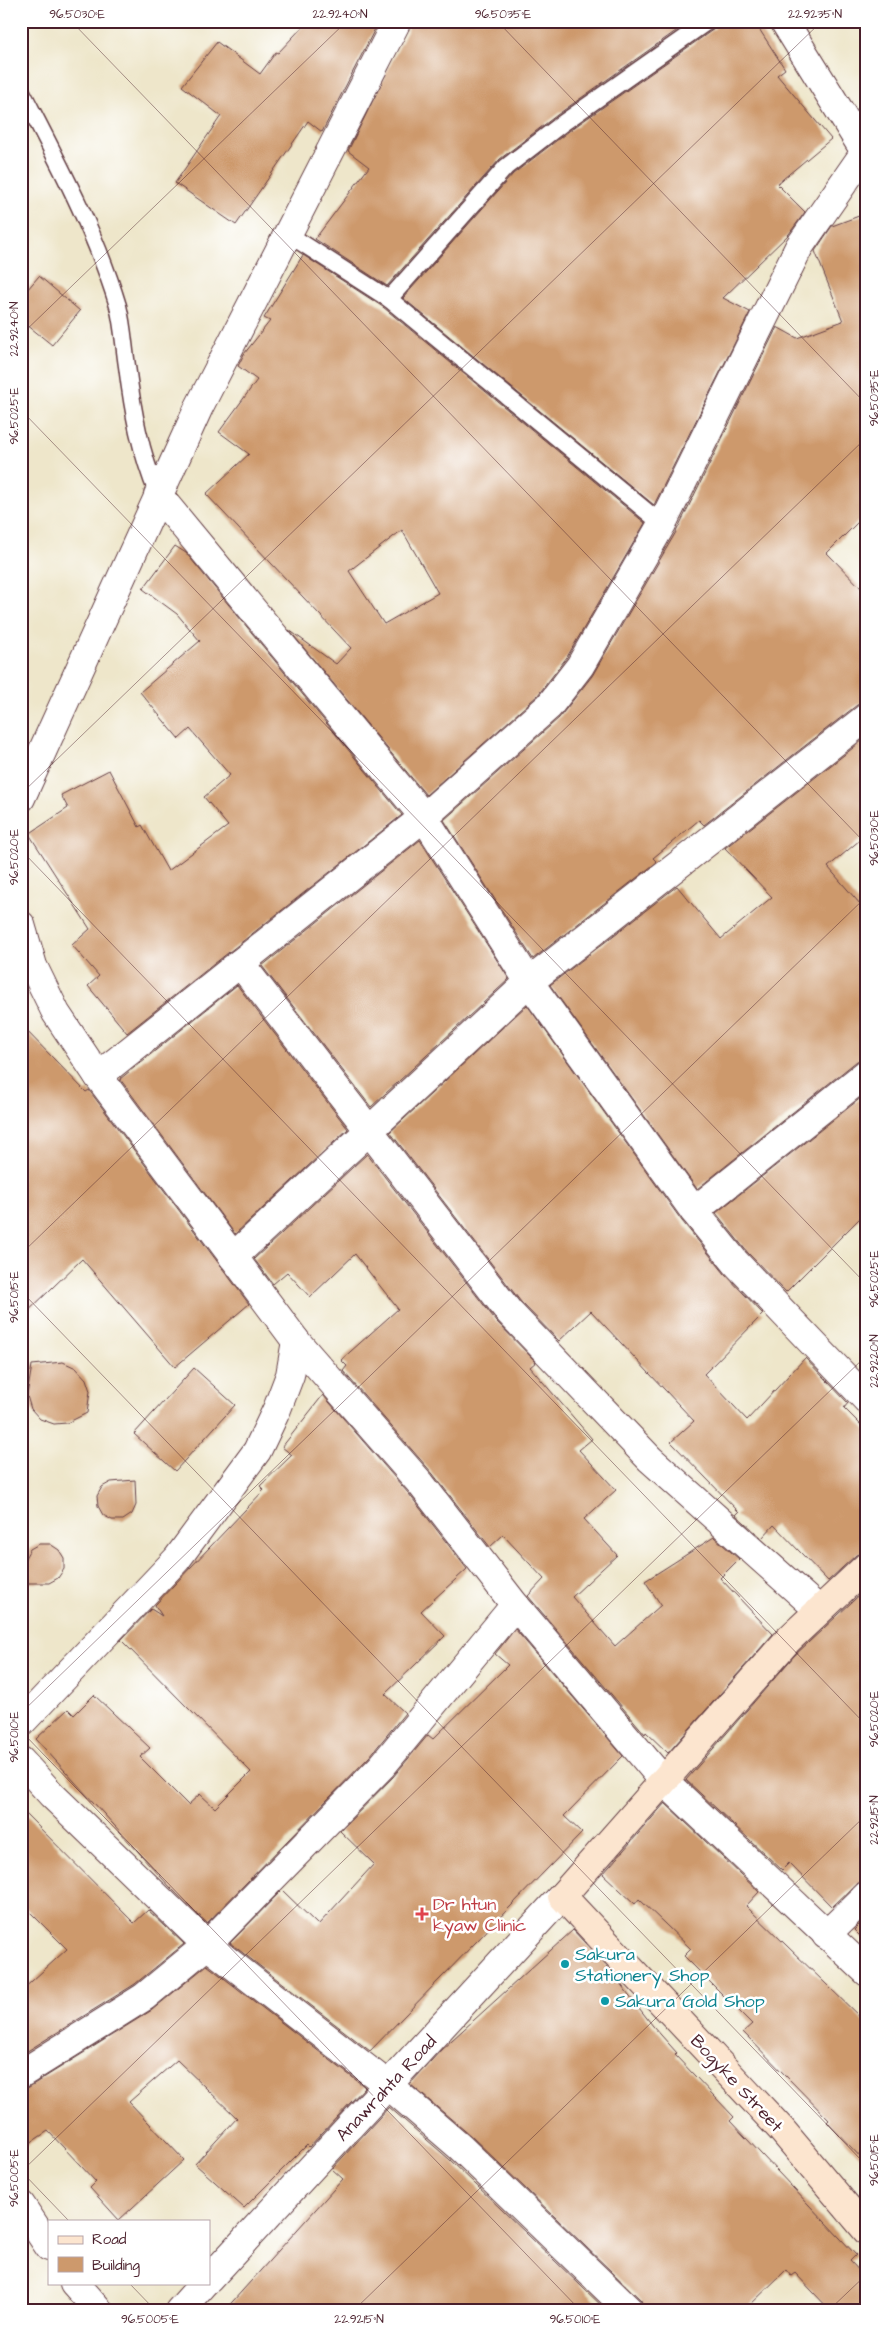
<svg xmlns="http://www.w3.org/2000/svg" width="888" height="2332" font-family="'Architects Daughter',sans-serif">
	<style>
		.building { fill: #cd996c; fill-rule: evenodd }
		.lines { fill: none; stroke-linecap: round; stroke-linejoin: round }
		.service-casing { stroke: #633d43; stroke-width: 19 }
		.minor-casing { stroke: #633d43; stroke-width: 30 }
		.tertiary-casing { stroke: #633d43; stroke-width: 30 }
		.secondary-casing { stroke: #633d43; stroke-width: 30 }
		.service { stroke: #fff; stroke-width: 16 }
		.minor { stroke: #fff; stroke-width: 28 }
		.tertiary { stroke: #fff; stroke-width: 28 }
		.secondary { stroke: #fce5cf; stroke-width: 28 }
		.ticks { fill: none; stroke: #4a1f2b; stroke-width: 1; stroke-opacity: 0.45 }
		.health-dot { fill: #e0444e; stroke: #fff; stroke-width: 2 }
		.culture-dot { fill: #0f9aa8; stroke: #fff; stroke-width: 2 }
		.labels { text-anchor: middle; stroke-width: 5; stroke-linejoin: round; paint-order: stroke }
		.health-label { font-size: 18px; fill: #be3a42; stroke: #fff; text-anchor: start }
		.culture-label { font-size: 18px; fill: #0d838f; stroke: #fff; text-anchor: start }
		.street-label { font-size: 18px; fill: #4a1f2b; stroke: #fff }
		.neatline { fill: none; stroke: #4a1f2b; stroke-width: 2 }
		.ticks-label { font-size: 12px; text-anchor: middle; fill: #4a1f2b }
	</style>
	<rect width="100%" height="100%" fill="#fff"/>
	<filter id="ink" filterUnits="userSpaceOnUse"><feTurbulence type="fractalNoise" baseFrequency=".02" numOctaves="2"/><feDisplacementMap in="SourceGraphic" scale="10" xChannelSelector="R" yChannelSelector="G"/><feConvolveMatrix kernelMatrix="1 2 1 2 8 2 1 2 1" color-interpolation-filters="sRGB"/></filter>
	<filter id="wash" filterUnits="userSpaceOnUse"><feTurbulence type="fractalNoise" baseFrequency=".0096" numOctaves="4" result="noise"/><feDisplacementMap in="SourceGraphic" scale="20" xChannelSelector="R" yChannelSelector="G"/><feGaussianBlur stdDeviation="1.12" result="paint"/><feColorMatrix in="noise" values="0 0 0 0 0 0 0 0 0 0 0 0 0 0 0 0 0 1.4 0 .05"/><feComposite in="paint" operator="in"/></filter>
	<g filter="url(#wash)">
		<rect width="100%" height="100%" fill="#eee6ca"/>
		<g id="blocks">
			<!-- building -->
			<g class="building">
				<path d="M308 21H379L322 132 308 121 236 225 175 183 221 116 182 86 217 42 260 74 276 52 278 53Z"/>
				<path d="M412 21H690L557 115 500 159 387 286 315 239 369 167 348 151Z"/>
				<path d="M718 21H754L785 69 777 75 831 139 777 184 805 212 789 234 723 298 750 312 654 505 403 298 513 174 569 131 714 29Z"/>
				<path d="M867 213V519L859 521 827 553 867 594V702L857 705 704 825 699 820 653 858 657 862 533 959 444 820 559 718 592 676 676 532 777 327 797 338 843 321 815 251 832 226Z"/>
				<path d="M303 255 383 307 645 523 567 657 538 695 426 795 289 630 336 664 351 648 206 494 249 454 219 432 257 380 238 366 244 354 270 321 264 318ZM402 530 438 593 384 624 349 571Z"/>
				<path d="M39 276 80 311 52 345 21 320V297Z"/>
				<path d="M175 546 186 553 402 815 127 1033 88 986 99 976 72 945 90 929 29 834 68 808 61 795 109 770 139 827 142 825 168 871 228 826 204 797 230 775 190 729 179 739 140 692 200 641 177 614 143 589Z"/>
				<path d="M867 737V834L828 867 867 912V1058L857 1061 697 1189 550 985 677 886 721 939 772 897 725 848Z"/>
				<path d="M420 840 509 979 371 1107 262 966Z"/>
				<path d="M237 985 348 1129 235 1234 120 1079Z"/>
				<path d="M527 1005 682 1221 725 1274 763 1314 704 1374 747 1420 805 1358 848 1403 844 1408 867 1431V1551L856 1555 828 1581 774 1525 762 1538 736 1515 739 1512 671 1442 694 1421 591 1311 559 1341 521 1302 390 1132Z"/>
				<path d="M21 1025 86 1092 89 1090 249 1304 175 1367 82 1259 21 1318Z"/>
				<path d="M867 1093V1211L786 1292 748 1253 716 1213Z"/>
				<path d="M367 1154 497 1322 536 1362 530 1367 592 1439 579 1450 616 1490 584 1519 617 1555 572 1597 615 1646 661 1605 645 1581 714 1537 739 1559 720 1578 773 1634 668 1753 646 1732 645 1734 528 1596 544 1579 503 1535 490 1547 433 1474 343 1371 347 1366 341 1360 398 1309 355 1254 310 1297 287 1272 273 1284 254 1259Z"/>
				<path d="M63 1362 76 1368 86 1379 90 1391 87 1413 67 1423 54 1424 40 1419 31 1409 27 1396 32 1365Z"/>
				<path d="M194 1368 235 1405 175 1471 134 1434Z"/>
				<path d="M323 1395 409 1494 467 1569 421 1611 445 1636 385 1694 405 1713 370 1756 207 1923 171 1888 36 1739 68 1709 74 1715 94 1695 150 1748 140 1757 188 1805 200 1794 215 1808 251 1772 121 1640 151 1609 162 1616 155 1605 264 1490 260 1486 292 1455 282 1447Z"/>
				<path d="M135 1480 136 1505 132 1514 123 1520H112L103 1515 98 1506 97 1496 102 1487 111 1482Z"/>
				<path d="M39 1544H50L59 1550 64 1558V1569L58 1578 49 1583H24L25 1558 30 1549Z"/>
				<path d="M867 1588V1880L856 1884 832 1907 789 1863 782 1870 686 1780 794 1656Z"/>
				<path d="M515 1629 623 1756 564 1816 582 1833 370 2051 230 1943 282 1890 318 1925 374 1864 340 1831 393 1777 428 1735 433 1739 508 1665 495 1654Z"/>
				<path d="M665 1803 759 1892 746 1906 867 2024V2164L827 2122 829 2120 743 2032 752 2024 684 1956 691 1949 639 1899 635 1904 603 1874Z"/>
				<path d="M21 1809 134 1923 148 1910 184 1944 135 1984 21 2055V1991L67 1949 21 1903Z"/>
				<path d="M867 1917V1943L854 1930Z"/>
				<path d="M573 1930 609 1969 653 2026 677 2053 675 2055 734 2117 730 2121 856 2255 850 2261 867 2279V2300L856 2311H831L795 2273 791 2276 786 2270 744 2311H645L641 2300 471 2136 410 2084 441 2050Z"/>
				<path d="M207 1965 365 2087 309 2147 307 2145 244 2208 195 2164 237 2118 177 2060 129 2102 184 2160 119 2220 90 2188 96 2182 48 2131 21 2149V2090L29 2087 152 2010Z"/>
				<path d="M389 2107 449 2159 607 2311H224L343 2179 332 2169Z"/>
			</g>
		</g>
	</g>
	<g filter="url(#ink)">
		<use href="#blocks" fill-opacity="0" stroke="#633d43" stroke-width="1"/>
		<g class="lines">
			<defs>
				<g id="service">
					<path d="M21 90C57 160 95 230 118 306 123 325 124 347 127 366 133 413 140 451 158 495"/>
					<path d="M288 234 389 299 662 524"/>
					<path d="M389 299 506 167 563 123 708 21"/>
				</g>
				<g id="minor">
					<path d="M158 495 424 817 529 982 694 1211 736 1263 867 1400"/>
					<path d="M21 798 199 407 397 21"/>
					<path d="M21 925 33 966 56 1013 98 1076 296 1341 421 1484 515 1605 663 1780 867 1972"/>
					<path d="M240 963 509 1312 650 1459 819 1610"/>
					<path d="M98 1076 424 817 549 706 580 666 662 524 799 247 865 152"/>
					<path d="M694 1211 867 1073"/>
					<path d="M233 1257 529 982 867 717"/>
					<path d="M21 1723 177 1559 257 1451 277 1409 290 1375 296 1341"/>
					<path d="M21 1761 52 1795 207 1945 388 2085 460 2147 630 2311"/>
					<path d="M826 1935 867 1895"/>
					<path d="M21 2074 144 1997 207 1945 382 1766 515 1605"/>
					<path d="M21 2205 49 2247"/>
					<path d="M74 2283 99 2311"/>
				</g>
				<g id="tertiary">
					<path d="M784 21 867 155"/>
					<path d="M209 2279 562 1896"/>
					<path d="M179 2311 204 2283"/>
				</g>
				<path id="secondary" d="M867 1566 788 1640 562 1896 781 2129 867 2231"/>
			</defs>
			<!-- service casing -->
			<use href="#service" class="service-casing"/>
			<!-- minor casing -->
			<use href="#minor" class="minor-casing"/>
			<!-- tertiary casing -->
			<use href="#tertiary" class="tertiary-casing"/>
			<!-- secondary casing -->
			<use href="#secondary" class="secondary-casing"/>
			<!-- service -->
			<use href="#service" class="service"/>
			<!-- minor -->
			<use href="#minor" class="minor"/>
			<!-- tertiary -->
			<use href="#tertiary" class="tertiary"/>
			<!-- secondary -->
			<use href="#secondary" class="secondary"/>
		</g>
	</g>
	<!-- ticks -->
	<path class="ticks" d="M71 21 867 845M497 21 867 405M21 335 347 21M21 410 867 1285M21 794 822 21M21 850 867 1726M21 1254 867 437M21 1291 867 2166M21 1713 867 896M21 1731 581 2311M21 2171 69 2221M21 2172 867 1355M129 2283 156 2311M353 2311 867 1814M828 2311 867 2274"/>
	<!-- markers -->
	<path class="health-dot" d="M419.5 1906.5h5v5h5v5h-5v5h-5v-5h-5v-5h5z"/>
	<g class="culture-dot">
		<circle cx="565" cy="1964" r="5"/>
		<circle cx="605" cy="2001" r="5"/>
	</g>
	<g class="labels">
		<!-- health labels -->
		<g class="health-label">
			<text x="433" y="1910">Dr htun<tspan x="433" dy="21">kyaw Clinic</tspan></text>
		</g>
		<!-- culture labels -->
		<g class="culture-label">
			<text x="575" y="1960">Sakura<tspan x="575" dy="21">Stationery Shop</tspan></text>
			<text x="615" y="2007">Sakura Gold Shop</text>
		</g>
		<!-- street labels -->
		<g class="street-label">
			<text transform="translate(737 2083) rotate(47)" y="6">Bogyke Street</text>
			<text transform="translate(386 2088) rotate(-47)" y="6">Anawrahta Road</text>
		</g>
	</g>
	<!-- margin -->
	<rect width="888" height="2332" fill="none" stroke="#fff" stroke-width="55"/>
	<!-- legend -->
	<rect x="48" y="2220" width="162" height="65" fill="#ffffff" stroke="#b7a5aa"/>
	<rect x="58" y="2236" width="25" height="8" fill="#fce5cf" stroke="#b7a5aa"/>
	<text x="92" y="2244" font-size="15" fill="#4a1f2b">Road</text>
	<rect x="58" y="2257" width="25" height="15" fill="#cd996c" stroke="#b7a5aa"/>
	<text x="92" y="2270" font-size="15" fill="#4a1f2b">Building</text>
	<rect x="28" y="28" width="832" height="2276" class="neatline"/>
	<g class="ticks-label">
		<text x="77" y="18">96.5030°E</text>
		<text x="340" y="18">22.9240°N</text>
		<text x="503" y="18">96.5035°E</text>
		<text x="815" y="18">22.9235°N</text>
		<text transform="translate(14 329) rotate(-90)" y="4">22.9240°N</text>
		<text transform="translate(874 398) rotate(-90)" y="4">96.5035°E</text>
		<text transform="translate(14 416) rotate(-90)" y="4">96.5025°E</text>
		<text transform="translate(874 838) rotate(-90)" y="4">96.5030°E</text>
		<text transform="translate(14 857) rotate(-90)" y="4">96.5020°E</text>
		<text transform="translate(874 1279) rotate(-90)" y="4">96.5025°E</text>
		<text transform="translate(14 1297) rotate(-90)" y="4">96.5015°E</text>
		<text transform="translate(874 1361) rotate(-90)" y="4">22.9220°N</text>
		<text transform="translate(874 1719) rotate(-90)" y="4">96.5020°E</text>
		<text transform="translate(14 1737) rotate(-90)" y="4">96.5010°E</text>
		<text transform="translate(874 1820) rotate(-90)" y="4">22.9215°N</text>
		<text transform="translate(874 2160) rotate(-90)" y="4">96.5015°E</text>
		<text transform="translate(14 2178) rotate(-90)" y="4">96.5005°E</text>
		<text x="150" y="2323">96.5005°E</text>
		<text x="359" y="2323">22.9215°N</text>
		<text x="575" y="2323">96.5010°E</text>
	</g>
</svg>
